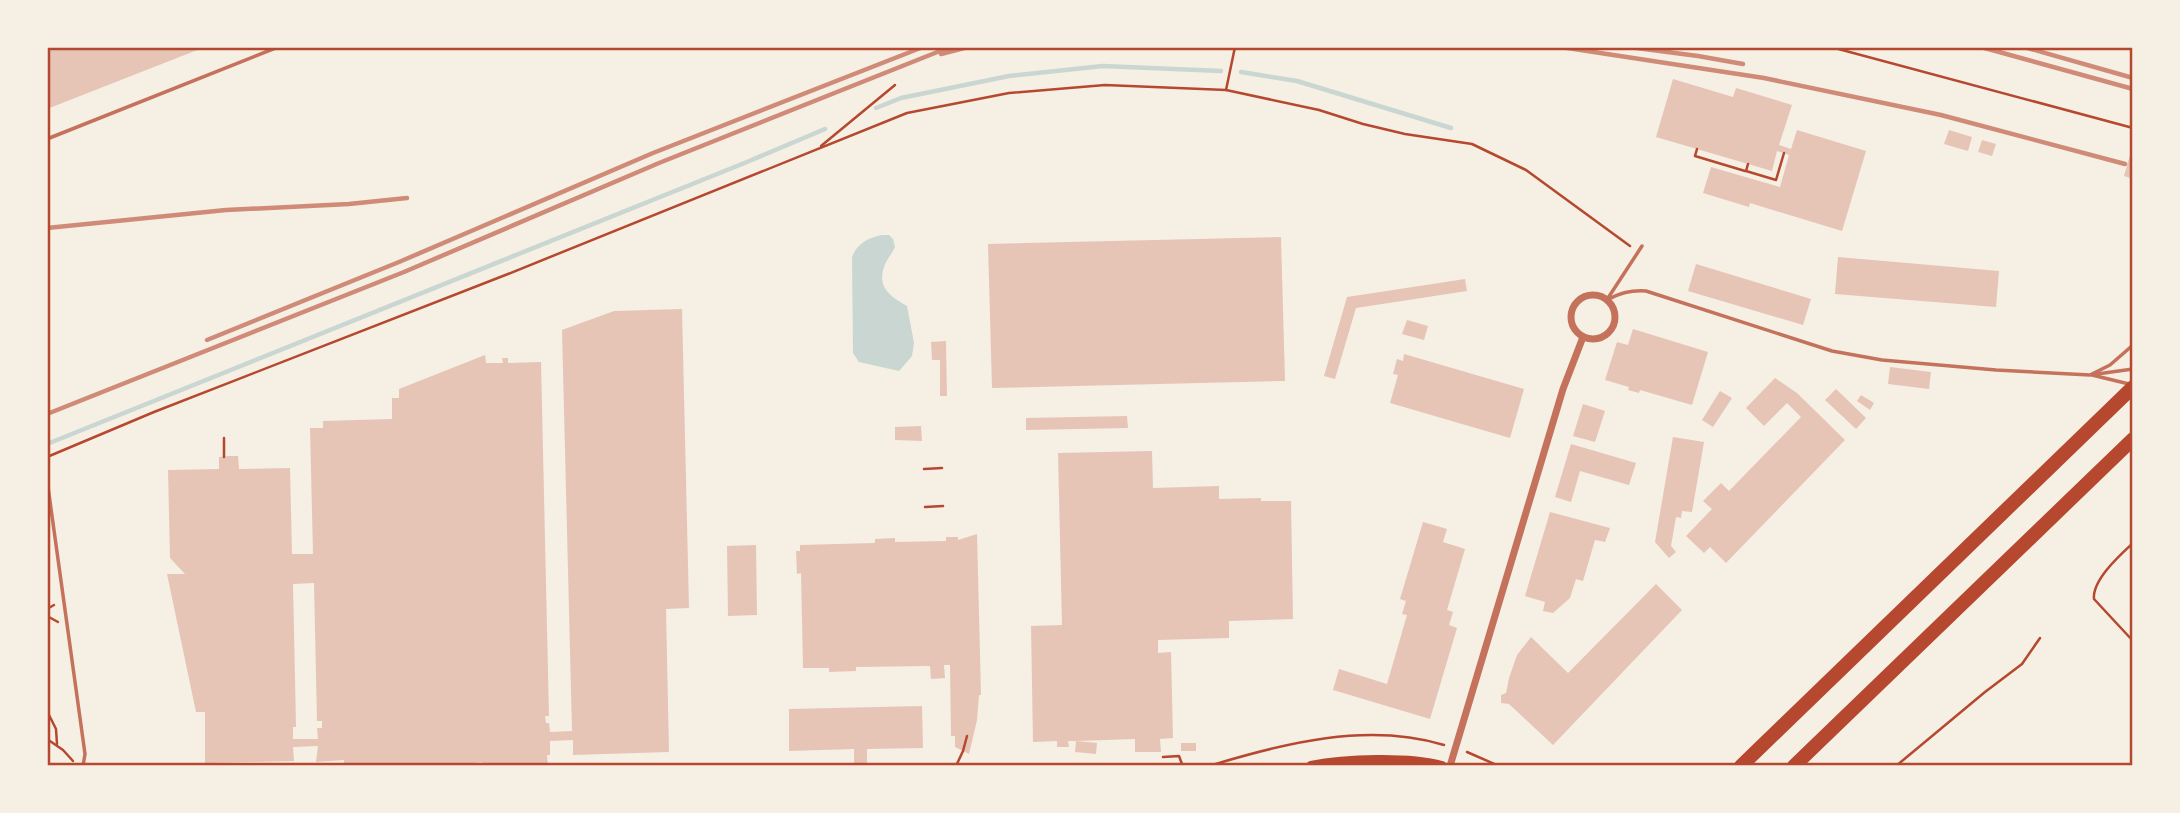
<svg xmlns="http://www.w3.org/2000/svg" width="2180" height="813" font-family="Inter,sans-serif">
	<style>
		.water { fill: #c9d6d2 }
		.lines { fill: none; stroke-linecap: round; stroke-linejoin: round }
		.stream { stroke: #c9d6d2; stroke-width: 4.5 }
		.building { fill: #e6c5b7; fill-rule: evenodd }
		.path { stroke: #b5482f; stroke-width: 2.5 }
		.service { stroke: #c5725c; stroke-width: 3.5 }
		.minor { stroke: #c5725c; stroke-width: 7 }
		.secondary { stroke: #b5482f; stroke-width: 10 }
		.motorway { stroke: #b5482f; stroke-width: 14 }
		.rail { stroke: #cf8b77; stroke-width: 4.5 }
		.neatline { fill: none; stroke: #b5482f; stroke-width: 2.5 }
	</style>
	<rect width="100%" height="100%" fill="#f6efe4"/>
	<!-- water -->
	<path class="water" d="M882 235H889L893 239 895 247C892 254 886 260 884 267 877 288 891 297 907 306L914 343 912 356 899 371 859 362 853 353 852 258C855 245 869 237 882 235Z"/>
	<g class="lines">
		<!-- stream -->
		<g class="stream">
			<path d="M1241 72 1297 81 1451 128"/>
			<path d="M876 108 901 98 1009 76 1103 66 1221 71"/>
			<path d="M47 444 747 162 825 129"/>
		</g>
	</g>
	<!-- building -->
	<g class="building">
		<path d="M47 47H205L47 109Z"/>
		<path d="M1673 79 1733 97 1736 88 1792 105 1779 145 1791 149 1797 130 1866 151 1842 231 1750 203 1749 207 1703 193 1711 167 1780 187 1789 155 1777 151 1772 171 1656 137Z"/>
		<path d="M1949 130 1972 137 1968 151 1944 144Z"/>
		<path d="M1982 140 1996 144 1992 156 1978 152Z"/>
		<path d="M2132 148H2133V179L2124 176Z"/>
		<path d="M1281 237 1285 381 992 388 988 244Z"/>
		<path d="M1838 257 1999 271 1996 307 1835 294Z"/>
		<path d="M1696 264 1811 299 1803 325 1688 291Z"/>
		<path d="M1465 279 1467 291 1356 308 1335 379 1324 376 1347 297Z"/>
		<path d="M682 309 689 608 666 609 669 752 573 755V740L550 741V755H547L548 766H482V762L475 763V766H344V760L316 762 318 746 293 747 294 761 205 763V712H196L167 574H185L170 558 168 470 219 469V457L229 456H238L239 469 290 468 292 554H313L310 428H323V421L392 419V398H399V389L485 355 486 363H503L502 358H508V363L541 362 549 716H545L546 723H549L550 732 572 731 562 330 614 311ZM314 583 317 721H322V728H317L318 739H293V727H296L293 584Z"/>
		<path d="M1407 320 1428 326 1424 340 1402 334Z"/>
		<path d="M1633 329 1708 352 1692 405 1640 390 1639 393 1628 390 1629 387 1605 380 1617 342 1628 345Z"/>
		<path d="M946 341 947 396H940V360H932L931 342Z"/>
		<path d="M1404 354 1524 389 1510 438 1390 403 1398 375 1393 374 1397 359 1403 361Z"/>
		<path d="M1890 367 1931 372 1929 389 1888 384Z"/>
		<path d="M1775 378 1797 393 1845 440 1726 563 1710 547 1704 553 1686 536 1712 509 1703 501 1721 483 1729 491 1801 417 1787 403 1764 426 1746 408Z"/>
		<path d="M1836 389 1866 418 1856 429 1825 400Z"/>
		<path d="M1720 391 1732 398 1713 427 1702 420Z"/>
		<path d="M1861 395 1874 403 1870 410 1857 401Z"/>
		<path d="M1583 404 1605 411 1595 442 1573 436Z"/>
		<path d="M1127 416 1128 428 1026 430V418Z"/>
		<path d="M921 426 922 441 895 440V427Z"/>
		<path d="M1673 437 1704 442 1692 512 1682 511 1681 518 1676 517 1671 546 1676 552 1669 558 1655 542Z"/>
		<path d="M1571 444 1636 463 1629 485 1580 471 1571 502 1555 497Z"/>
		<path d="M1152 451 1153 488 1219 486V499L1261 498V501H1291L1293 619 1229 621V638L1158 640V653L1171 652 1173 738 1160 739 1161 752H1135V739L1076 741 1097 743 1096 754 1075 752 1076 741H1068L1069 747H1057V741L1033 742 1031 626 1062 625 1058 453Z"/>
		<path d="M1550 512 1610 528 1605 542 1595 540 1583 581 1576 579 1570 598 1553 613 1543 611 1545 602 1525 596Z"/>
		<path d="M1423 522 1447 529 1443 542 1465 549 1447 610 1453 612 1449 625 1457 628 1430 719 1333 690 1339 669 1387 684 1407 615 1402 614 1406 601 1400 599Z"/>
		<path d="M977 534 981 695H979L977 720 969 754 955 747V736H951L950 665H944L945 678 931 679 930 666 856 667V671L829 672V668H803L801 573 797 574 796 551H800V545L875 543V539L895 538V542L946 541V537H958V540Z"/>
		<path d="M756 545 757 615 728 616 727 546Z"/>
		<path d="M1656 584 1682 610 1553 745 1509 704 1501 703V695L1506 693 1509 678 1517 655 1531 637 1568 673Z"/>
		<path d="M922 706 923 748 867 749V766H854V749L789 751V709Z"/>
		<rect x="1181" y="743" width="15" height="8"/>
	</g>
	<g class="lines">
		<!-- path -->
		<g class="path">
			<path d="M1831 47 2133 128"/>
			<path d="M1226 90 1235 47"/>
			<path d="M821 146 895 85"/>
			<path d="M1697 149 1695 156 1745 171"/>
			<path d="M1748 164 1746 171 1776 180 1784 153"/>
			<path d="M47 457 154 412 508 274 907 113 1009 93 1105 85 1226 90 1319 110 1363 124 1405 134 1472 144 1526 170 1630 246"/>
			<path d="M224 457V438"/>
			<path d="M924 469 942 468"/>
			<path d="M925 507 943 506"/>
			<path d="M2133 543C2120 555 2092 580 2094 599L2133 641"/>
			<path d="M47 609 54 605"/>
			<path d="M47 616 58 622"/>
			<path d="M47 711 56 729 57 744"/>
			<path d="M47 739 63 750 73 761"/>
			<path d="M1467 752 1499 766"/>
			<path d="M1163 757 1179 756 1182 764"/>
			<path d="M199 766H320"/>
			<path d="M956 766 963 751 967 736"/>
			<path d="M1209 766C1284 743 1367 722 1444 745"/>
			<path d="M1896 766 1985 692 2022 664 2040 638"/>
		</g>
		<!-- service -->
		<g class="service">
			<path d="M47 139 278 47"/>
			<path d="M1608 298 1642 246"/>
			<path d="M1607 300C1620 293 1630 290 1646 291L1832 351 1882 360 1996 370 2090 375 2110 365 2133 345"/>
			<path d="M2097 374 2133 369"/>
			<path d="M2092 375 2129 384"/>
			<path d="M47 472 48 487 85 754 83 766"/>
		</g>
		<!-- minor -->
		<g class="minor">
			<circle cx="1593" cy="317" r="22"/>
			<path d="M1450 766 1563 389 1583 337"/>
		</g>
		<!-- secondary -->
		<path class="secondary" d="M1311 766C1345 759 1409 757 1442 766"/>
		<!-- motorway -->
		<g class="motorway">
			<path d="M1741 766 2133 387"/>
			<path d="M1794 766 2133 439"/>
		</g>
		<!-- rail -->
		<g class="rail">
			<path d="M1561 47 1764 78 1941 115 2125 164"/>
			<path d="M1629 47 1698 56 1743 64"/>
			<path d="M1981 47 2133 89"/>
			<path d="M2024 47 2133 78"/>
			<path d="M941 54 968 47"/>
			<path d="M47 228 226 210 349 204 407 198"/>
			<path d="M207 340 399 262 653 153 923 47"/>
			<path d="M47 414 404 272 659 163 950 47"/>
		</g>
	</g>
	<!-- border -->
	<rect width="2180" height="813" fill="none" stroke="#f6efe4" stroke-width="98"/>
	<rect x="49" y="49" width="2082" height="715" class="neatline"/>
</svg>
